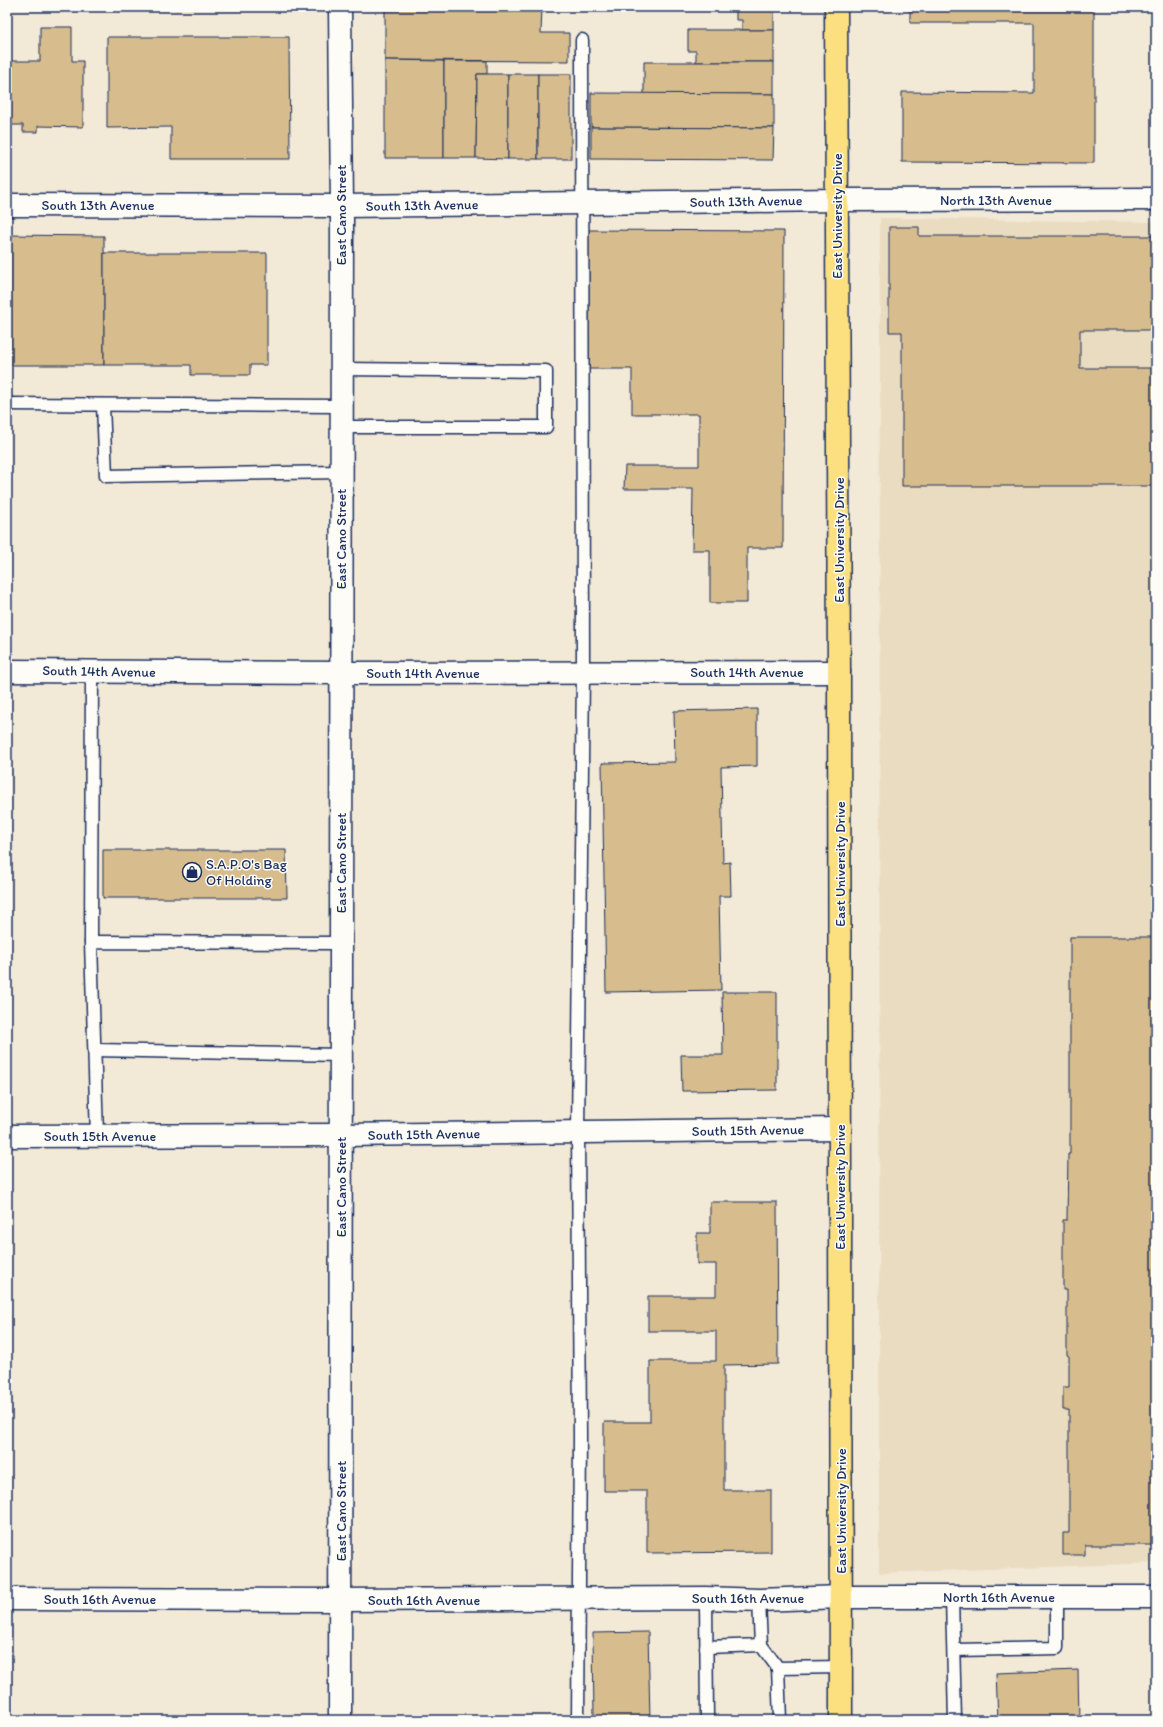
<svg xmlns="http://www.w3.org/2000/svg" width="1163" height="1727" font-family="Itim,sans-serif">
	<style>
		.built { fill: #eadcc1 }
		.building { fill: #d7bd8d; stroke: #1b2f5e }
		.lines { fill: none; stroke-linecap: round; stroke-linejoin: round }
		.service-casing { stroke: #1b2f5e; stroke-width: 15 }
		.minor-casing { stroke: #1b2f5e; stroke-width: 25 }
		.primary-casing { stroke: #1b2f5e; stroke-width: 25 }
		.service { stroke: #fdfcf7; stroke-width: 12 }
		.minor { stroke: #fdfcf7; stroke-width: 22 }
		.primary { stroke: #fce080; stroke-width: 22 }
		.labels { text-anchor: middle; stroke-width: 3; stroke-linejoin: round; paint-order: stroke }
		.street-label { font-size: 14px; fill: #1b2f5e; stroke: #fdfcf7 }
		.poi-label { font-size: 14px; fill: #1b2f5e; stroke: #fdfcf7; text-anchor: start }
	</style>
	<rect width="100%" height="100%" fill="#f2e9d7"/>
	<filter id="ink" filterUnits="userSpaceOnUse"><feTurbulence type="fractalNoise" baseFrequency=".025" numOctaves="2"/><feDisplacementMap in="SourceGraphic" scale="8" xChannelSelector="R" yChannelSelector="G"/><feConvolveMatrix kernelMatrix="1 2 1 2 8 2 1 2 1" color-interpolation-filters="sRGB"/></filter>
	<g filter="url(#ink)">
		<!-- built -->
		<path class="built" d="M880 218 1156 222V1563L879 1573Z"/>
		<!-- building -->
		<g class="building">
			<path d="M385 7H542L541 33H569V61L385 60Z"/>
			<path d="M743 7H774V30H742V20H736V8H743Z"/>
			<path d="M910 7H1094V163L902 162V92L1034 93V23H910Z"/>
			<path d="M40 27H72V61H83V127L38 126V132H23V125H7V61H40Z"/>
			<path d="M688 30H774V62H696V51H688Z"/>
			<path d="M107 37H289L290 159H171V127L107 128Z"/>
			<path d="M385 60 444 61V158H385Z"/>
			<path d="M444 61H487V74H477L476 158H444Z"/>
			<rect x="644" y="62" width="130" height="32"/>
			<path d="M477 74H508V159L476 158Z"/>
			<rect x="508" y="74" width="30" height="85"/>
			<rect x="538" y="74" width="33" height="85"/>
			<path d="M591 93 774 94V128L591 127Z"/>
			<path d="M591 127 774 128 773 160 591 159Z"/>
			<path d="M889 227H919V236H1156V330H1080V368H1156V486H902V332H889Z"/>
			<path d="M586 230 784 231 783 548H747V603H710V550H692L693 489H624L625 466H699V414H632V369H586Z"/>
			<path d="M7 235 104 236V365H7Z"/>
			<path d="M104 253H267V365H250V375H191V365H104Z"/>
			<path d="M1155 541 1156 1545H1085V1555H1063V1533H1069V1410H1063V1387H1069V1356L1067 1355V1290H1063V1220H1067L1068 1154H1070V937H1155Z"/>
			<path d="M757 709V766L721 767 723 863 730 862 731 896H719L721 990 606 992 602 763 675 762 674 711Z"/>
			<path d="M103 850H286L287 898H103Z"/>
			<path d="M722 992H777V1090L682 1091 681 1055H723Z"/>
			<path d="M710 1202H777L778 1364 724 1365V1490H771V1552L647 1553V1491H604V1422H650V1361H716V1331H648V1296H716V1264H697V1233H710Z"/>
			<path d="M648 1632 650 1720H594L593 1633Z"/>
			<path d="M1078 1670 1079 1720H998L996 1673Z"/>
		</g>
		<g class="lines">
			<defs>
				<g id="service">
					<path d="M341 369 546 371V427H341"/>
					<path d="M7 404 341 406"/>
					<path d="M103 405 106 476 341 472"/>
					<path d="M91 942 92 671"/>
					<path d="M95 1050 341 1055"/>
					<path d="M97 1136 91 942 341 943"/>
					<path d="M952 1597 955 1720"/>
					<path d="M706 1598 707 1720"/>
					<path d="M761 1645 778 1668 841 1667"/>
					<path d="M706 1647 761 1645 759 1600"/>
					<path d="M954 1650 1057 1648V1597"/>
					<path d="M778 1668 780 1720"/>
					<path d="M578 1720 580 1437 578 1132 583 673 582 40"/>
				</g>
				<g id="minor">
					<path d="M340 7 342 206 340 1720"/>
					<path d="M7 205 342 206 837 200 1156 199"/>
					<path d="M7 671 341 673 839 672"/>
					<path d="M7 1136 341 1135 840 1129"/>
					<path d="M7 1599 341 1600 706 1598 759 1600 841 1597H1156"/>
				</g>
				<path id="primary" d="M836 7 839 672 841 1720"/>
			</defs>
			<!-- service casing -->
			<use href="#service" class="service-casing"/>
			<!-- minor casing -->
			<use href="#minor" class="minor-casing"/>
			<!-- primary casing -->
			<use href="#primary" class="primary-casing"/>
			<!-- service -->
			<use href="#service" class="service"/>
			<!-- minor -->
			<use href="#minor" class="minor"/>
			<!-- primary -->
			<use href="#primary" class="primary"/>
		</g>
	</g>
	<!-- icons -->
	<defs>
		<symbol id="shop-ring" viewBox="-11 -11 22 22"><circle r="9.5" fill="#fdfcf7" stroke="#1b2f5e" stroke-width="1.5"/><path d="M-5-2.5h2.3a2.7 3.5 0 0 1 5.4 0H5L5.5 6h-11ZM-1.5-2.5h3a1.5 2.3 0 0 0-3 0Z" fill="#1b2f5e"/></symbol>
	</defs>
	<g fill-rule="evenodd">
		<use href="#shop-ring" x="181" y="861" width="22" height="22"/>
	</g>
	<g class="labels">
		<!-- street labels -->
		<g class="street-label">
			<text x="996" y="205">North 13th Avenue</text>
			<text transform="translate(746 201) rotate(-1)" y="5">South 13th Avenue</text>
			<text x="98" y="210">South 13th Avenue</text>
			<text transform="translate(422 205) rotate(-1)" y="5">South 13th Avenue</text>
			<text transform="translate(341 215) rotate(-90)" y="5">East Cano Street</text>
			<text transform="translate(837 216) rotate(-90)" y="5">East University Drive</text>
			<text transform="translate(341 539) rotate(-90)" y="5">East Cano Street</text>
			<text transform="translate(839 540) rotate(-90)" y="5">East University Drive</text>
			<text transform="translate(99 671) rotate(1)" y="5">South 14th Avenue</text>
			<text x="747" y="677">South 14th Avenue</text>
			<text x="423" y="678">South 14th Avenue</text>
			<text transform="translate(341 863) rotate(-90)" y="5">East Cano Street</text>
			<text transform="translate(840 864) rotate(-90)" y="5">East University Drive</text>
			<text transform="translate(748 1130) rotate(-1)" y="5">South 15th Avenue</text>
			<text transform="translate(424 1134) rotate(-1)" y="5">South 15th Avenue</text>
			<text x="100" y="1141">South 15th Avenue</text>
			<text transform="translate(341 1187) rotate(-90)" y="5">East Cano Street</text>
			<text transform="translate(840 1187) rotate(-90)" y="5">East University Drive</text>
			<text transform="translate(341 1511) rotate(-90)" y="5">East Cano Street</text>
			<text transform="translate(841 1511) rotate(-90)" y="5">East University Drive</text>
			<text x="999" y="1602">North 16th Avenue</text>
			<text x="748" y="1603">South 16th Avenue</text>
			<text x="100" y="1604">South 16th Avenue</text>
			<text x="424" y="1605">South 16th Avenue</text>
		</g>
		<!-- poi labels -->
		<g class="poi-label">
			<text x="206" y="869">S.A.P.O's Bag<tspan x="206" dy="16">Of Holding</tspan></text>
		</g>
	</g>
	<!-- margin -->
	<rect width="1163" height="1727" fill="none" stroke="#fdfcf7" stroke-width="24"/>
	<rect x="12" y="12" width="1139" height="1703" fill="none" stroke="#1b2f5e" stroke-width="1.5" filter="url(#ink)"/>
</svg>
